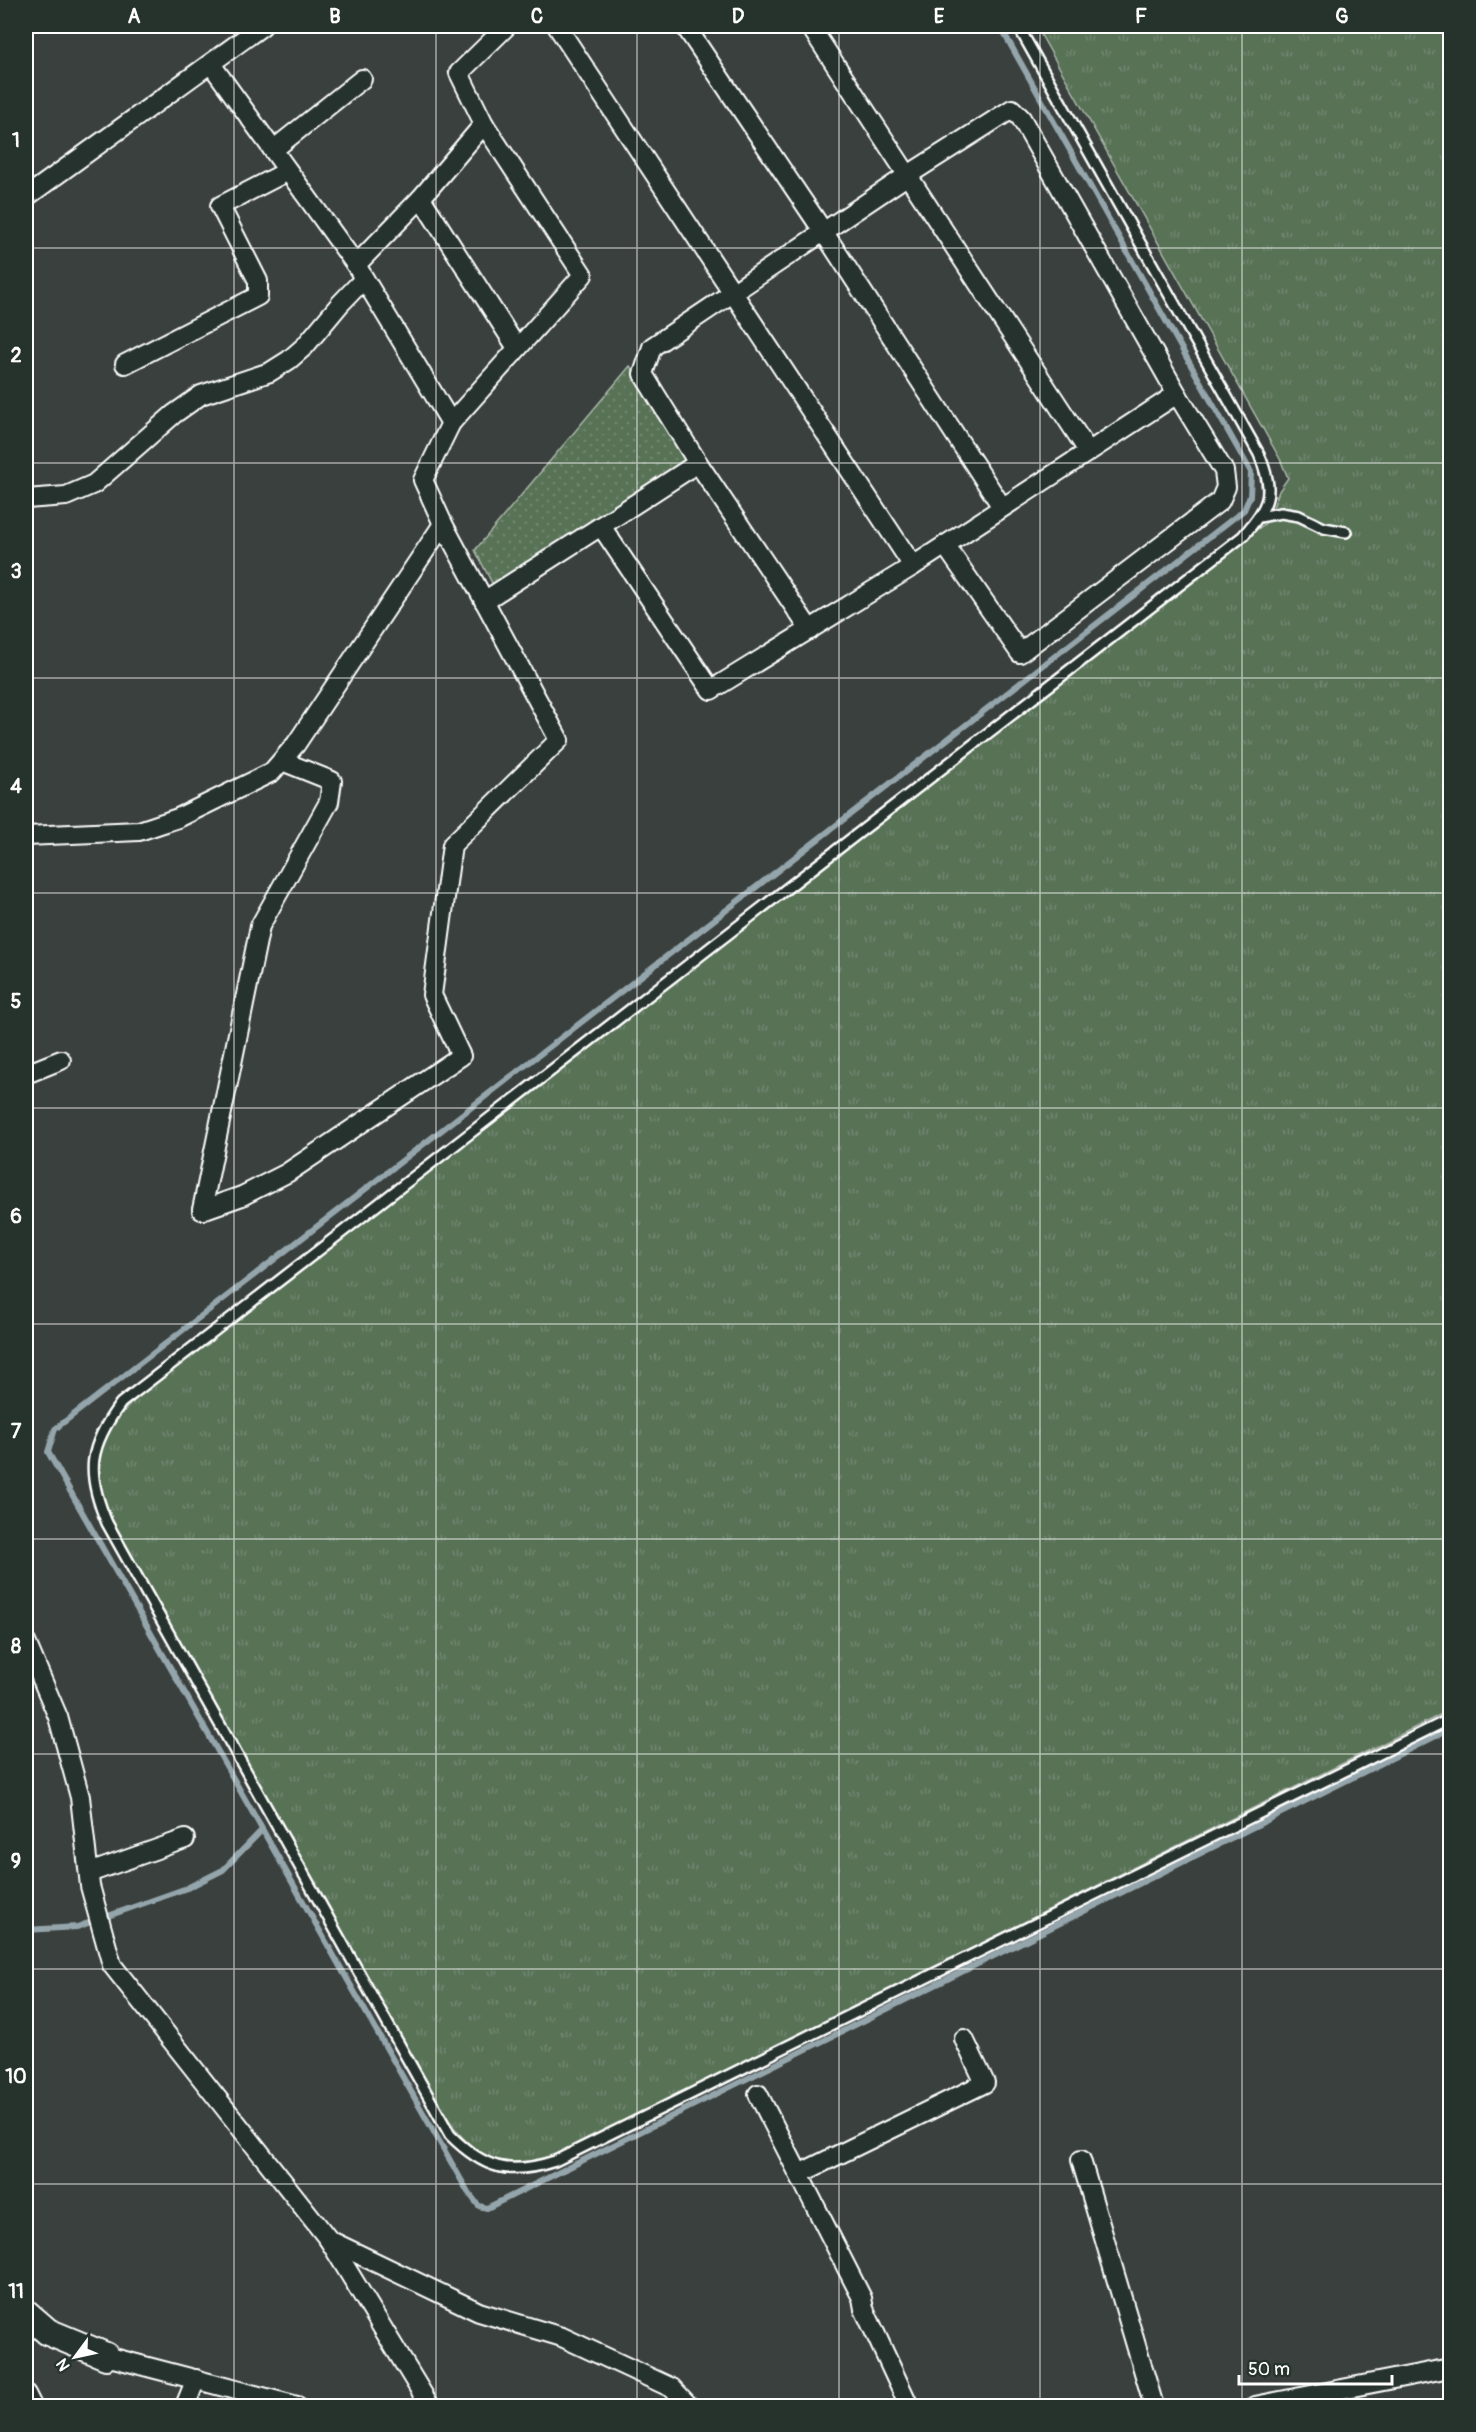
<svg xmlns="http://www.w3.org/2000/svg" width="1476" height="2432" font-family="Pangolin,sans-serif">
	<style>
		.grass { fill: url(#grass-tufts); stroke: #acb8ab; stroke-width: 1.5 }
		.park { fill: url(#park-dots); stroke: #acb8ab; stroke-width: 1.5 }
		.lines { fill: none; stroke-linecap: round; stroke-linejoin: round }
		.stream { stroke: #94a5ab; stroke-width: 6 }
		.lane-casing { stroke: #fff; stroke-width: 14 }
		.street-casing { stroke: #fff; stroke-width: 22 }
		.secondary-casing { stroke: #fff; stroke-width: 30 }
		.lane { stroke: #26332d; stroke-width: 9 }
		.street { stroke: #26332d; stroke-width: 18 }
		.secondary { stroke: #26332d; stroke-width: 26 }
		.grid { fill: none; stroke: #fff; stroke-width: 1.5; stroke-opacity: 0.55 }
		.neatline { fill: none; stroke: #fff; stroke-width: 2 }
		.grid-label { font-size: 20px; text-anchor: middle; font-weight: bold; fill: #fff }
	</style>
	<defs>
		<pattern id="grass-tufts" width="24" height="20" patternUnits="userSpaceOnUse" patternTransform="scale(1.5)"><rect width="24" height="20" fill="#587257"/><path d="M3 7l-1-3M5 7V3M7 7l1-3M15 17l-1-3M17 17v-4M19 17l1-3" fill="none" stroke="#718770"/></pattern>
		<pattern id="park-dots" width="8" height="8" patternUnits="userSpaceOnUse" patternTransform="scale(1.5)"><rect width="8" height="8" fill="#587257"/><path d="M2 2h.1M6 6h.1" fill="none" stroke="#718770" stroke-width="1.8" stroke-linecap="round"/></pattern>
	</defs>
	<rect width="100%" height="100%" fill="#3a403e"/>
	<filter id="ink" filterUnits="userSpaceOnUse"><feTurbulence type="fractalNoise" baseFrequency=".0167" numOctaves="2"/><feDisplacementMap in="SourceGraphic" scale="12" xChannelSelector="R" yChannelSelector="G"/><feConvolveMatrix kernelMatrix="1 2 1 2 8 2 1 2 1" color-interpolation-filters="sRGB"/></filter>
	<g filter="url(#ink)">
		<!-- grass -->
		<path class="grass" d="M1036 26H1450V1710L552 2157C489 2172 469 2153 436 2101L110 1516C84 1454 106 1423 154 1383L1268 521 1279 491 1288 478 1280 459Z"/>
		<!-- park -->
		<path class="park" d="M630 366 686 459 493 585 475 550Z"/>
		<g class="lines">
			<!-- stream -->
			<g class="stream">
				<path d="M1000 26 1251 472 1250 496 1244 510 55 1429 48 1452 468 2192 479 2206 487 2208 1450 1729"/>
				<path d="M26 1930 77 1927 187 1888 223 1870 261 1831"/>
			</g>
			<defs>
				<g id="lane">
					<path d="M1018 26 1259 454C1275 494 1270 504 1243 536L121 1403C89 1446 85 1472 107 1523L450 2135C484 2169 509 2176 555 2161L1450 1719"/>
					<path d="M1259 517 1281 513 1299 516 1324 528 1346 532"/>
				</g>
				<g id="street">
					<path d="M557 26 913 566"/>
					<path d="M685 26 823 231 1002 507"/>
					<path d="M810 26 1088 451"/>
					<path d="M211 64 356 265 451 423"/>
					<path d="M273 150 362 79"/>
					<path d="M26 197 262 26"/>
					<path d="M421 198 517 348"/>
					<path d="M356 265 421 198 484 124"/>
					<path d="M125 364 258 296V281L220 206 288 171"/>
					<path d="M26 499 66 496 94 484 174 414 201 395 270 372 289 360 305 346 340 304 364 279"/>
					<path d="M601 526 698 463"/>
					<path d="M484 601 601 526 711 690 913 566 1177 394"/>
					<path d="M810 630 698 463 643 374 652 347 908 175 1012 109 1021 118 1177 394 1224 471 1226 487 1220 501 1020 653 945 545"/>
					<path d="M26 836 139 831 178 818 272 772 296 744 443 524"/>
					<path d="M26 1074 61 1060"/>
					<path d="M202 1210 242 1196 287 1173 461 1056 432 995 452 845 559 740 443 524 423 480 451 423 583 275 484 124 459 73 507 26"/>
					<path d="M202 1210 260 926 329 802 332 781 282 761"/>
					<path d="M26 1642 58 1717 80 1797 90 1886 112 1965 329 2240 430 2406"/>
					<path d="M89 1873 185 1839"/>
					<path d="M758 2094 862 2298 864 2309 909 2406"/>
					<path d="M1081 2160 1154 2406"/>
					<path d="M799 2174 985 2083 964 2039"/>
					<path d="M329 2240 479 2312 562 2337 672 2388 689 2406"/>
					<path d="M106 2356 297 2406"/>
					<path d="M26 2394 32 2406"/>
					<path d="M185 2406 196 2379"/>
					<path d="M1255 2406 1450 2368"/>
				</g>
				<path id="secondary" d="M26 2313 48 2332 106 2356"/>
			</defs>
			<!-- lane casing -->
			<use href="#lane" class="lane-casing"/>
			<!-- street casing -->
			<use href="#street" class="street-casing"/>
			<!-- secondary casing -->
			<use href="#secondary" class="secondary-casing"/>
			<!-- lane -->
			<use href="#lane" class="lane"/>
			<!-- street -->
			<use href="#street" class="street"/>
			<!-- secondary -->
			<use href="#secondary" class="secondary"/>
		</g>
	</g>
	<!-- grid -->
	<path class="grid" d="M234 26V2406M436 26V2406M637 26V2406M839 26V2406M1040 26V2406M1242 26V2406M26 248H1450M26 463H1450M26 678H1450M26 893H1450M26 1108H1450M26 1324H1450M26 1539H1450M26 1754H1450M26 1969H1450M26 2184H1450"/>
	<!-- margin -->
	<rect width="1476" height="2432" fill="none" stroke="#26332d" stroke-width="66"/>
	<!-- north arrow -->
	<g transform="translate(75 2357) rotate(237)" stroke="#26332d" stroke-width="4.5" paint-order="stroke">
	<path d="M0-4.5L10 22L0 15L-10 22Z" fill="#ffffff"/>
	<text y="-9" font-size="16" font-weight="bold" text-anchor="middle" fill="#ffffff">N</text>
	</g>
	<!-- scale -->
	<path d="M1239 2375v9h153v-9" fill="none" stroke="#ffffff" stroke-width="3"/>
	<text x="1248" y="2375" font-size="18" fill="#ffffff" stroke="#26332d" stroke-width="4.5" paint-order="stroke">50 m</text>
	<rect x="33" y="33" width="1410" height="2366" class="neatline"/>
	<g class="grid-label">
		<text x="134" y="23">A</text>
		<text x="335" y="23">B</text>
		<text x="537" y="23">C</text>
		<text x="738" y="23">D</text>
		<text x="939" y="23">E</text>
		<text x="1141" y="23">F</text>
		<text x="1342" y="23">G</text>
		<text x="16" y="147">1</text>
		<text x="16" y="362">2</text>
		<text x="16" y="578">3</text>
		<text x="16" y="793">4</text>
		<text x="16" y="1008">5</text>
		<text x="16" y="1223">6</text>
		<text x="16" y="1438">7</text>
		<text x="16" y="1653">8</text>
		<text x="16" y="1868">9</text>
		<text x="16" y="2083">10</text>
		<text x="16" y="2298">11</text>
	</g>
</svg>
